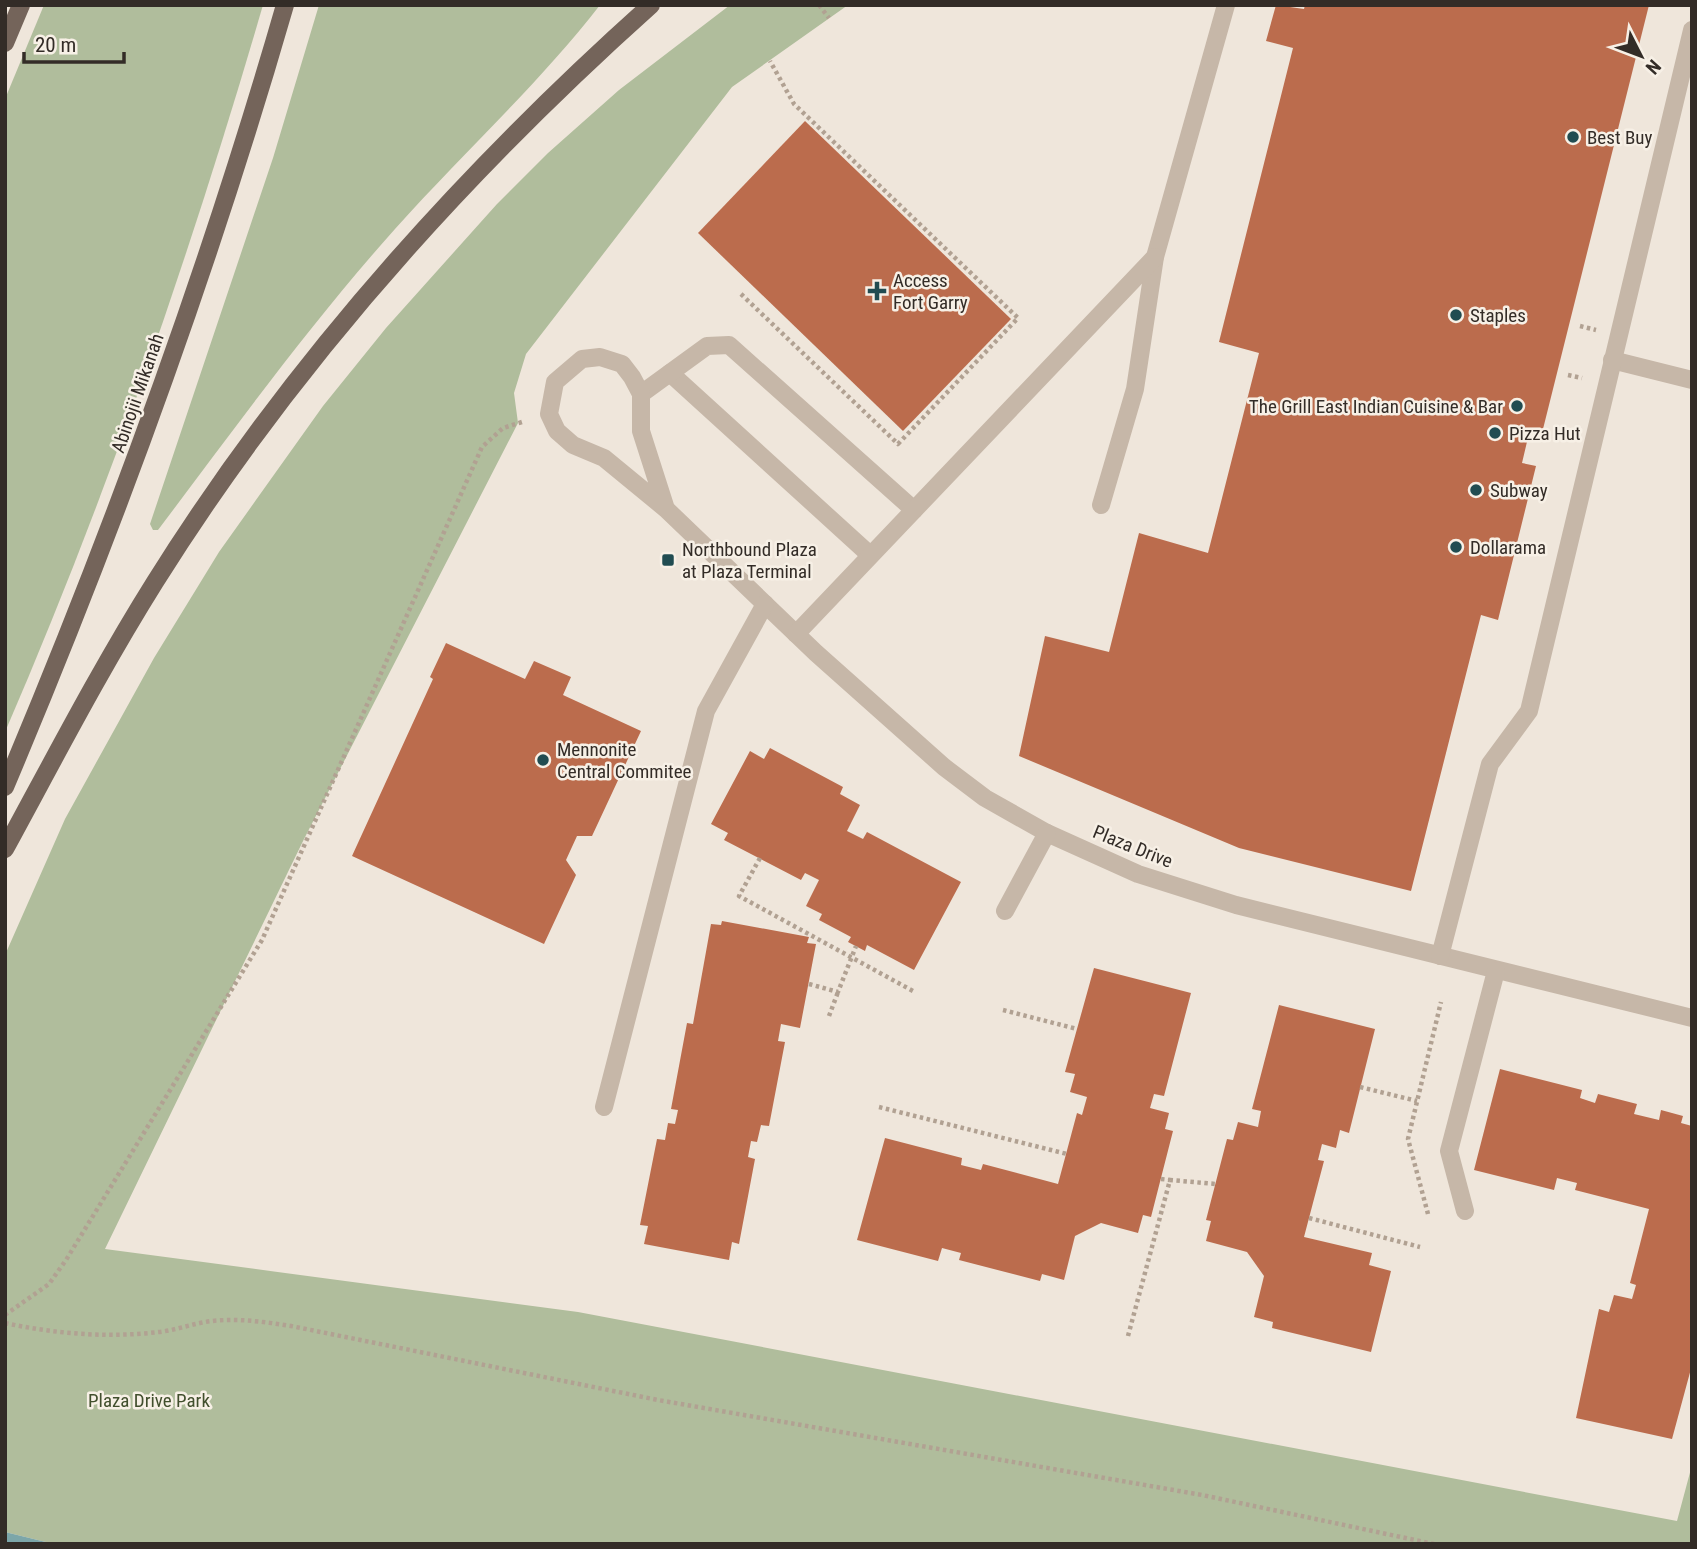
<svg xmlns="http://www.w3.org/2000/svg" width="1697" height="1549" font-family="'Roboto Condensed',sans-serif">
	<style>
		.green { fill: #b0bd9c }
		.water { fill: #7ca6a9 }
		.building { fill: #bb6c4d }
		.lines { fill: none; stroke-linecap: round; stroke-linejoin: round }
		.path { stroke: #b1a192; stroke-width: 4.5; stroke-dasharray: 3.5 3.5; stroke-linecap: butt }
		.minor { stroke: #c6b7a8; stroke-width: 18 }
		.major { stroke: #74645a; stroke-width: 18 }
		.poi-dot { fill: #214c51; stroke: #f7f0e6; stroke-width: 2.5 }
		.labels { text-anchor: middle; stroke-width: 5; stroke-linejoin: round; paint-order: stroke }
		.poi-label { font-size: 19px; fill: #332c27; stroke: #f7f0e6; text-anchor: start }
		.street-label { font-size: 19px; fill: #332c27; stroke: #f7f0e6 }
		.park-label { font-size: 19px; fill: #414f2d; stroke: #f7f0e6 }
	</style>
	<rect width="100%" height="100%" fill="#efe6db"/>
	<!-- green -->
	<g class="green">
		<path d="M44 5H263C191 252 107 496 5 732V99Z"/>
		<path d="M319 5H600C538 85 463 153 395 229 310 324 235 428 158 530H153L150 524 273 158Z"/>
		<path d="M730 5H848L732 87 526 354 514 393 518 423 304 839 105 1249 578 1312 1677 1521 1692 1465V1544H54L5 1532V955L65 819 154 658 219 552 323 406 386 328 497 204 548 153 619 90Z"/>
	</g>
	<!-- water -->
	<path class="water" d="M5 1532 54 1544H5Z"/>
	<!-- building -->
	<g class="building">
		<path d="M1276 5 1304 9 1305 5H1649L1542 433 1530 429 1522 463 1536 466 1498 620 1481 615 1411 891 1239 848 1019 756 1045 636 1109 652 1139 533 1208 553 1259 353 1219 342 1293 48 1266 41Z"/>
		<path d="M805 121 1011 319 903 431 698 233Z"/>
		<path d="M446 643 525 679 534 661 571 677 563 695 641 731 592 836H577L566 860 576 875 544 944 352 856 433 679 430 677Z"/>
		<path d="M770 748 843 787 840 794 860 805 847 831 863 839 867 832 961 882 914 970 867 945 865 951 848 942 851 937 819 920 822 914 806 906 819 880 805 873 801 880 724 840 728 833 711 824 750 751 764 759Z"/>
		<path d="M722 921 809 937 807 943 816 944 800 1028 781 1024 778 1041 785 1042 769 1126 761 1125 757 1142 751 1141 748 1157 755 1159 739 1244 732 1242 729 1260 644 1244 648 1226 640 1225 657 1139 665 1140 668 1123 675 1124 678 1110 671 1109 687 1023 693 1024 711 924 721 925Z"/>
		<path d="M1094 968 1191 993 1164 1096 1154 1094 1150 1108 1169 1113 1165 1129 1173 1131 1151 1217 1143 1215 1138 1233 1101 1223 1075 1236 1064 1280 1042 1274 1040 1281 959 1260 961 1253 942 1248 938 1261 857 1240 885 1138 962 1158 961 1165 981 1170 983 1164 1058 1184 1077 1113 1082 1115 1087 1097 1070 1092 1075 1074 1065 1072Z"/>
		<path d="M1279 1005 1375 1029 1349 1133 1340 1130 1336 1148 1322 1144 1318 1160 1324 1161 1304 1237 1372 1253 1369 1265 1391 1271 1371 1352 1272 1328 1273 1322 1254 1317 1264 1276 1247 1252 1206 1241 1211 1221 1206 1220 1227 1139 1233 1140 1238 1122 1258 1127 1261 1111 1252 1109Z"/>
		<path d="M1500 1069 1582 1090 1580 1098 1595 1103 1598 1094 1637 1104 1634 1114 1659 1120 1661 1110 1683 1116 1681 1123 1692 1126V1365L1672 1439 1576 1418 1599 1309 1609 1312 1614 1295 1632 1299 1636 1285 1630 1283 1649 1209 1575 1190 1577 1183 1557 1178 1554 1190 1474 1170Z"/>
	</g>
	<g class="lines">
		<!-- path -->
		<g class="path">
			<path d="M819 5 829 18"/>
			<path d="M741 294 898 444 1018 318 794 104 770 61"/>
			<path d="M1580 326 1596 330"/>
			<path d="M1568 375 1582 378"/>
			<path d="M760 858 739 896 913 991"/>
			<path d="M809 984 838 992 856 946"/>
			<path d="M1003 1010 1077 1029"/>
			<path d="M829 1016 838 992"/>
			<path d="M1360 1087 1417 1101"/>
			<path d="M879 1107 1067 1154"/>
			<path d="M1161 1179 1170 1180"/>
			<path d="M1428 1214 1408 1139 1441 1002"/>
			<path d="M1309 1218 1420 1247"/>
			<path d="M5 1315 49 1284 66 1260 262 940 482 447 503 428 525 421"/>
			<path d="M5 1323C56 1334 108 1338 159 1332 177 1330 194 1323 212 1321 239 1318 265 1322 291 1326L658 1400 1202 1495 1434 1544"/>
			<path d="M1128 1336 1170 1180 1216 1184"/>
		</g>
		<!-- minor -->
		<g class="minor">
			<path d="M1612 360 1692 380"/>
			<path d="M670 373 870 555"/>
			<path d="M641 394 707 346 729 345 914 510"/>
			<path d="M1101 505 1135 389 1155 257 1226 5"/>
			<path d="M666 509 641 431V394L632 377 622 364 600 357 582 359 555 382 549 414 557 431 573 445 604 458 666 509 816 653 944 767 985 798 1047 833 1138 874 1236 905 1692 1018"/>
			<path d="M796 634 1155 257"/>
			<path d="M1005 911 1047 833"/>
			<path d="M1440 956 1490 764 1529 711 1692 30"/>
			<path d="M604 1107 706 711 765 604"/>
			<path d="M1465 1211 1449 1151 1496 971"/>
		</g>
		<!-- major -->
		<g class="major">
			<path d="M5 43 21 5"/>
			<path d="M5 787C113 531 208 272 285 5"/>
			<path d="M5 849C54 759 101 668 155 582 291 365 461 175 651 5"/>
		</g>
	</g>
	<!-- markers -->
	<g class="poi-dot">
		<circle cx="1573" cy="137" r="7"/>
		<path d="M873.5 280.5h7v7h7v7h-7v7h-7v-7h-7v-7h7z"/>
		<circle cx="1456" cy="315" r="7"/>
		<circle cx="1517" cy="406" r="7"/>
		<circle cx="1495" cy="433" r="7"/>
		<circle cx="1476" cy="490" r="7"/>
		<circle cx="1456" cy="547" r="7"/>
		<rect x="661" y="553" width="14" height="14" rx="3.5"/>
		<circle cx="543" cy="760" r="7"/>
	</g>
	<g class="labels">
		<!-- poi labels -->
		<g class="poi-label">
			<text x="1587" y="144">Best Buy</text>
			<text x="893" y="287">Access<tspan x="893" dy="22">Fort Garry</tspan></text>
			<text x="1470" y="322">Staples</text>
			<text x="1503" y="413" text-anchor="end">The Grill East Indian Cuisine &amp; Bar</text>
			<text x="1509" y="440">Pizza Hut</text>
			<text x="1490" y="497">Subway</text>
			<text x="1470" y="554">Dollarama</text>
			<text x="682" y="556">Northbound Plaza<tspan x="682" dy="22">at Plaza Terminal</tspan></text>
			<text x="557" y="756">Mennonite<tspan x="557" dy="22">Central Commitee</tspan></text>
		</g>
		<!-- street labels -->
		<g class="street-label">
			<text transform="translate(137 393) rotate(-71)" y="7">Abinojii Mikanah</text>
			<text transform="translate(1133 846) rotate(22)" y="7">Plaza Drive</text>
		</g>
		<!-- park labels -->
		<g class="park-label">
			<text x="149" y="1407">Plaza Drive Park</text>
		</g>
	</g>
	<!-- border -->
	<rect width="1697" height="1549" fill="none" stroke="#332c27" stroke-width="14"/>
	<!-- north arrow -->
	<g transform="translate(1641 56) rotate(132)" stroke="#f7f0e6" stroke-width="5" paint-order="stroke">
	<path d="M0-5L12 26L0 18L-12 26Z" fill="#332c27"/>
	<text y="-10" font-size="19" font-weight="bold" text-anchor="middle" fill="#332c27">N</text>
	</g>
	<!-- scale -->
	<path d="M24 52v10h100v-10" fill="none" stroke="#332c27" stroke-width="3.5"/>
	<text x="35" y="52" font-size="21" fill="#332c27" stroke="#f7f0e6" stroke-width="5" paint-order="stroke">20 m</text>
</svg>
